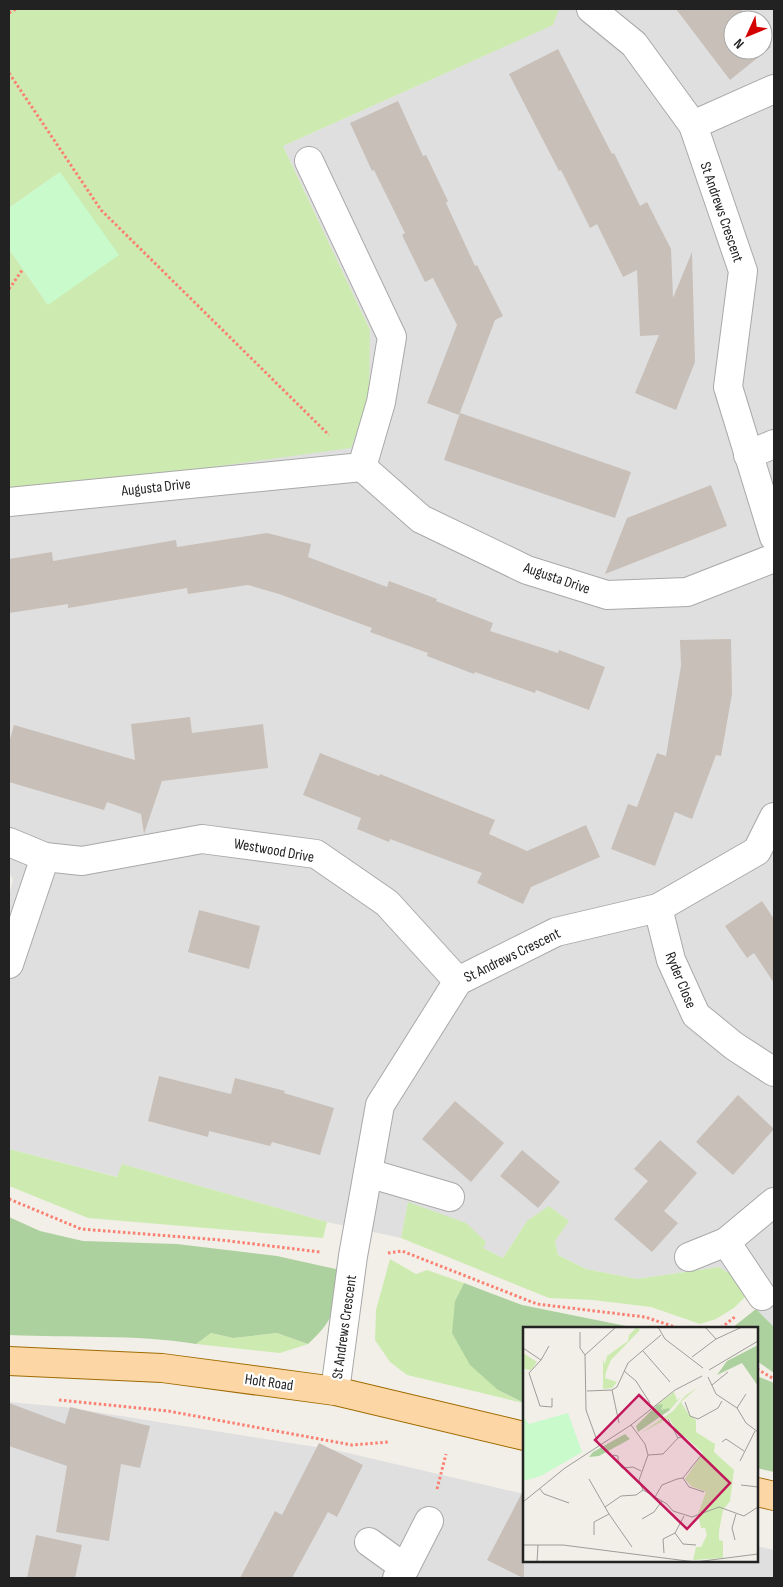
<svg xmlns="http://www.w3.org/2000/svg" width="783" height="1587" font-family="'Sofia Sans Condensed',sans-serif">
	<style>
		.residential { fill: #e0dfdf; fill-rule: evenodd }
		.grass { fill: #cdebb0 }
		.forest { fill: #add19e }
		.park { fill: #c8facc }
		.building { fill: #c7bfb8 }
		.lines { fill: none; stroke-linecap: round; stroke-linejoin: round }
		.street-casing { stroke: #a9a9a9; stroke-width: 30 }
		.primary-casing { stroke: #a06b00; stroke-width: 30 }
		.path { stroke: #fa8072; stroke-width: 3; stroke-dasharray: 2.5 2.5; stroke-linecap: butt }
		.street { stroke: #fff; stroke-width: 28 }
		.primary { stroke: #fcd6a4; stroke-width: 28 }
		.labels { text-anchor: middle; stroke-width: 4.5; stroke-linejoin: round; paint-order: stroke }
		.street-label { font-size: 15px; fill: #222; stroke: #fff }
		.inset-road { fill: none; stroke: #9f9d99; stroke-width: 1 }
		.view { fill: #c2185b; fill-opacity: 0.15; stroke: #c2185b; stroke-width: 2.5 }
		.inset-edge { fill: none; stroke: #222; stroke-width: 2.5 }
	</style>
	<rect width="100%" height="100%" fill="#f2efe9"/>
	<!-- residential -->
	<g class="residential">
		<path d="M559 9H774V1327L756 1309 748 1294 719 1267 637 1279 586 1269 558 1255 555 1241 527 1221 503 1258 483 1248 408 1202 401 1238 327 1222 122 1164 118 1177 9 1149V895L13 880 9 872V495L370 330 283 146 552 25ZM733 20H763V50H733Z"/>
		<path d="M9 1402 64 1407 335 1450 524 1494V1561H757V1546L774 1550V1578H9Z"/>
	</g>
	<!-- grass -->
	<g class="grass">
		<path d="M9 9H559L553 25 283 146 370 330 369 398 351 448 9 495V249L48 305 60 172 9 208Z"/>
		<path d="M9 1149 117 1177 122 1164 327 1222 323 1238 88 1218 9 1186Z"/>
		<path d="M408 1202 466 1223 486 1242 483 1248 503 1258 527 1221 549 1206 569 1221 555 1241 558 1255 586 1269 637 1279 719 1267 741 1281 748 1294 734 1308 716 1319 700 1324 651 1307 593 1300 549 1298 401 1238Z"/>
		<path d="M390 1259 416 1274 427 1270 464 1283 455 1301 498 1390 523 1403 407 1375 390 1362 375 1340 376 1310Z"/>
		<path d="M211 1333 233 1338 277 1333 308 1344 280 1353 196 1344Z"/>
	</g>
	<!-- forest -->
	<g class="forest">
		<path d="M9 1217 40 1231 83 1241 177 1244 277 1256 340 1270C335 1306 337 1318 308 1344L277 1333 233 1338 211 1333 196 1344C134 1334 71 1338 9 1335Z"/>
		<path d="M464 1283 522 1305 636 1328H524V1403L498 1390 470 1365 452 1333 455 1301Z"/>
		<path d="M756 1309 774 1327V1373L757 1361V1328H732Z"/>
		<path d="M757 1376 774 1383V1472L757 1468Z"/>
	</g>
	<!-- park -->
	<path class="park" d="M60 172 119 255 48 305 9 249V208Z"/>
	<!-- building -->
	<g class="building">
		<path d="M676 9H741L750 20H733V50H763V36L771 47 730 80Z"/>
		<path d="M558 49 612 154 614 153 640 206 647 202 671 249 673 298 692 252 695 362 676 410 635 393 659 335 640 336 637 270 623 277 597 224 590 228 561 170 559 171 509 74Z"/>
		<path d="M398 101 423 156 426 155 448 201 446 203 475 266 477 265 503 316 495 320 459 415 427 403 457 325 433 278 425 282 402 235 405 233 374 170 372 171 350 123Z"/>
		<path d="M460 413 631 472 615 518 444 460Z"/>
		<path d="M711 485 727 526 605 574 627 518Z"/>
		<path d="M267 533 311 544 308 557 387 587 389 581 437 599 436 601 493 623 490 631 558 653 559 650 605 667 589 710 536 690 535 693 475 672 474 674 427 656 428 653 370 632 372 628 279 594 248 585 188 594 187 588 68 608V604L9 613V559L52 552 53 561 176 540 177 547Z"/>
		<path d="M731 639 732 694 721 756 716 755 692 819 675 812 655 866 611 849 628 804 637 807 657 753 666 756 681 666 680 640Z"/>
		<path d="M190 717 192 733 263 724 268 768 162 781 144 834 141 814 107 802 104 810 9 782V743L14 725 135 760 131 724Z"/>
		<path d="M320 753 379 776 380 774 495 820 489 834 527 851 586 825 600 857 531 887 523 904 477 883 482 873 390 839 389 842 357 829 361 818 303 795Z"/>
		<path d="M762 901 774 919V983L754 953 747 958 725 926Z"/>
		<path d="M199 910 260 926 249 969 188 952Z"/>
		<path d="M159 1076 231 1094 235 1078 285 1091 284 1093 334 1108 320 1155 272 1142 270 1146 209 1131 208 1137 148 1121Z"/>
		<path d="M738 1095 774 1129 733 1175 696 1142Z"/>
		<path d="M455 1101 504 1143 471 1182 422 1139Z"/>
		<path d="M660 1140 697 1173 664 1211 678 1223 652 1252 614 1219 648 1181 634 1169Z"/>
		<path d="M522 1150 560 1182 538 1208 500 1176Z"/>
		<path d="M9 1403 65 1424 70 1407 150 1426 140 1468 121 1464 109 1541 56 1532 67 1466 9 1446Z"/>
		<path d="M319 1443 363 1465 337 1517 328 1512 292 1578H240L275 1511 282 1515Z"/>
		<path d="M524 1489V1578H523L487 1560Z"/>
		<path d="M36 1535 82 1545 75 1578H27Z"/>
	</g>
	<g class="lines">
		<defs>
			<g id="street">
				<path d="M591 9 634 44 693 125 743 271 728 387 774 537"/>
				<path d="M693 125 774 89"/>
				<path d="M309 161 392 337 381 402 362 467 421 519 527 570 607 595 687 592 774 558"/>
				<path d="M748 455 774 444"/>
				<path d="M9 502 362 467"/>
				<path d="M9 842 45 857 9 964"/>
				<path d="M45 857 82 861 202 839 316 854 387 903 458 981"/>
				<path d="M658 908 671 960 696 1015 734 1046 774 1072"/>
				<path d="M368 1173 450 1197"/>
				<path d="M689 1257 726 1242"/>
				<path d="M762 1296 726 1242 774 1202"/>
				<path d="M335 1391 353 1256 380 1105 458 981 556 932 658 908 757 851 774 817"/>
				<path d="M369 1542 405 1568"/>
				<path d="M397 1578 405 1568 429 1521"/>
			</g>
			<g id="primary">
				<path d="M9 1361 162 1368 335 1391 524 1436"/>
				<path d="M757 1492 774 1496"/>
			</g>
		</defs>
		<!-- street casing -->
		<use href="#street" class="street-casing"/>
		<!-- primary casing -->
		<use href="#primary" class="primary-casing"/>
		<!-- path -->
		<g class="path">
			<path d="M9 13 16 9"/>
			<path d="M9 73 101 210 329 435"/>
			<path d="M9 289 23 269"/>
			<path d="M9 1199 81 1229 221 1240 320 1252"/>
			<path d="M388 1253 402 1251 537 1304 645 1317 678 1328"/>
			<path d="M721 1328 736 1316"/>
			<path d="M757 1369 774 1379"/>
			<path d="M59 1400 168 1411 352 1445 389 1442"/>
			<path d="M437 1489 446 1454"/>
		</g>
		<!-- street -->
		<use href="#street" class="street"/>
		<!-- primary -->
		<use href="#primary" class="primary"/>
	</g>
	<g class="labels">
		<!-- street labels -->
		<g class="street-label">
			<text transform="translate(722 212) rotate(71)" y="5">St Andrews Crescent</text>
			<text transform="translate(156 487) rotate(-6)" y="5">Augusta Drive</text>
			<text transform="translate(557 578) rotate(19)" y="5">Augusta Drive</text>
			<text transform="translate(274 850) rotate(10)" y="5">Westwood Drive</text>
			<text transform="translate(512 955) rotate(-26)" y="5">St Andrews Crescent</text>
			<text transform="translate(681 980) rotate(68)" y="5">Ryder Close</text>
			<text transform="translate(344 1327) rotate(-82)" y="5">St Andrews Crescent</text>
			<text transform="translate(269 1382) rotate(8)" y="5">Holt Road</text>
		</g>
	</g>
	<!-- overview -->
	<g transform="translate(523 1327)">
		<rect width="235" height="235" fill="#f2efe9"/>
		<path d="M114 0 117 3 88 33 83 45 82 51 94 55 89 61 80 62V33L82 37 84 29 105 14 106 8ZM0 26 14 35 8 43 0 42ZM175 60 158 75 166 88 173 93V105L192 117 191 125 211 143 207 174 200 183 196 204V213L200 214V231L170 233 173 220H178L184 208 182 201H178L175 187 183 165 168 159 162 152 180 126 161 109 156 108 146 91 118 106 150 84 162 69ZM151 65 154 73 158 70 147 83H138L134 78Z" fill="#cdebb0"/>
		<path d="M235 18V59L219 36 194 48 204 34ZM134 78 140 77 138 83 146 81 147 83 115 105 113 99ZM102 107 107 112 76 129 66 130 70 125Z" fill="#add19e"/>
		<path d="M45 86 59 125 18 149 0 154V89L6 97Z" fill="#c8facc"/>
		<path class="inset-road" d="M135 0 142 12 180 41M182 0 193 12M57 5V21L62 28M0 21 18 33 26 19M120 24 147 55M169 30 193 12 219 0M18 33 6 46 17 79 29 80V71M186 43 235 14M101 44 113 54 127 76M185 50 193 67 214 81 223 96 235 105M189 58 205 45M89 63 96 96M64 64 89 63 94 60 105 36 138 8M162 75 167 89 175 92 195 81 199 74M214 81 223 67M145 92 155 111 160 109M108 98 122 117 125 128 116 153 120 163 144 177 150 184 169 190 196 180 221 189 235 180M199 115 203 112 221 124M76 119 63 83 62 28 93 0M90 128 95 129V136L99 141 110 140 118 144M125 128 140 127 155 111M217 134 232 104M160 151 179 127M66 152 82 180M218 158 235 160M17 162 21 167 46 176M132 170 139 158 154 152 160 151 166 160 181 165M0 175 42 141 108 98 152 63 179 49M86 187 109 220M119 192 131 185 139 174M152 206 160 217 173 218M71 208V195L86 187 82 180 98 169 113 168 120 163M212 213 209 201 213 187M0 218H40L172 235 235 227M141 226 140 212 152 206 161 189M14 235 15 218"/>
		<path class="view" d="M116 68 207 156 164 202 72 113Z"/>
		<rect width="235" height="235" class="inset-edge"/>
	</g>
	<!-- border -->
	<rect width="783" height="1587" fill="none" stroke="#222222" stroke-width="20"/>
	<!-- north arrow -->
	<g transform="translate(748 35) rotate(226)"><circle r="24" fill="#ffffff" stroke="#a7a7a7"/>
	<path d="M0-4L9 19L0 12L-9 19Z" fill="#d40000"/>
	<text y="-8" font-size="14" font-weight="bold" text-anchor="middle" fill="#222222">N</text>
	</g>
</svg>
